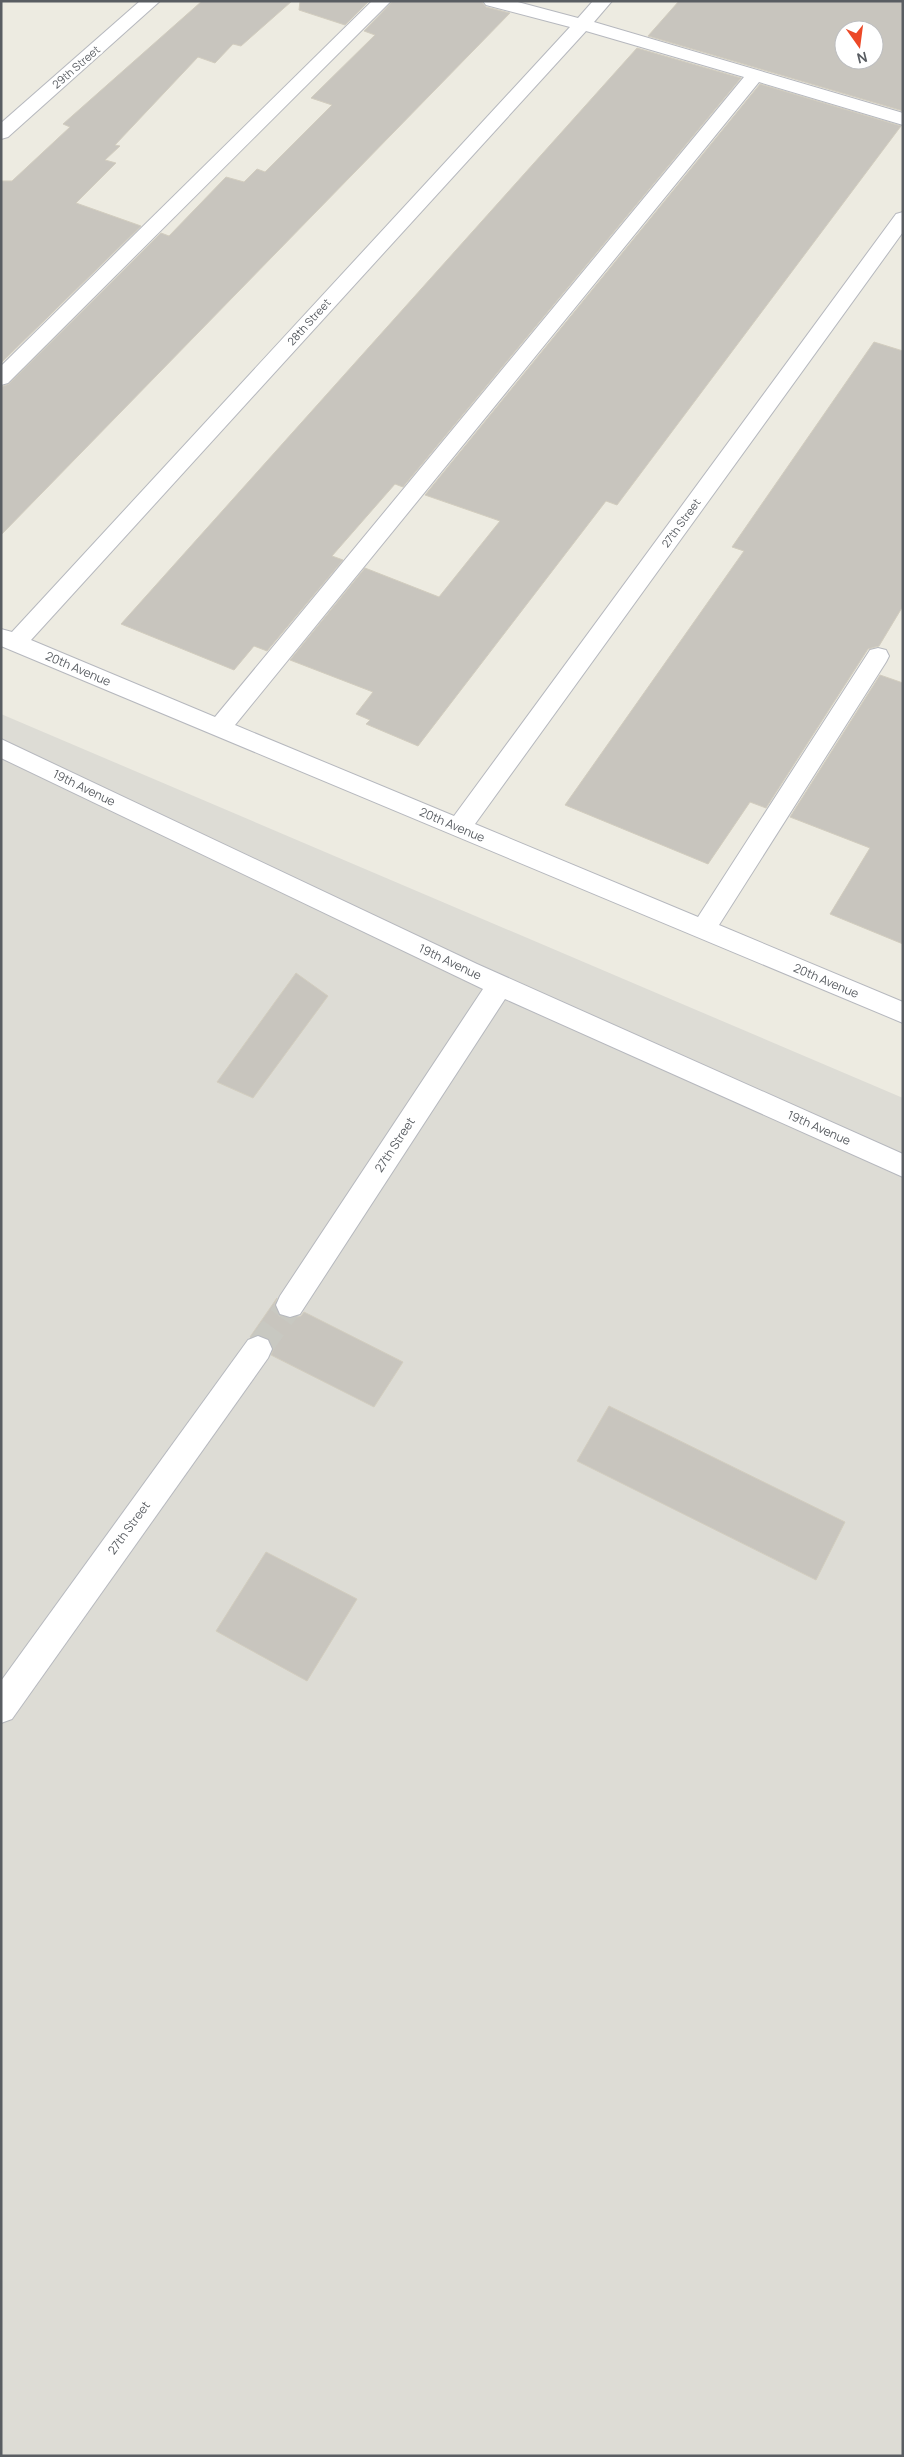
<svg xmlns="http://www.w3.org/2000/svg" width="904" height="2457" font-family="Manrope,sans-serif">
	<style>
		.industrial { fill: #dddcd5 }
		.building { fill: #c8c5be; stroke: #d2cdbf; fill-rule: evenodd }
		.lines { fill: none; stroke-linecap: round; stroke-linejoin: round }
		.minor-tunnel { stroke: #c8c8c1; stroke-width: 26; stroke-dasharray: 26 13; stroke-linecap: butt }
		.minor-casing { stroke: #b6b8be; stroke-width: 2 }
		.minor { fill: #fff; fill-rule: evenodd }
		.labels { text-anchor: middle; stroke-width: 5; stroke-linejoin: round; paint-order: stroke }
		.far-street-label { font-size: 11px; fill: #595d62; stroke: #fff }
		.street-label { font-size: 12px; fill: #595d62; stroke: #fff }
	</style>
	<rect width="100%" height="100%" fill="#edebe1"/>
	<!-- industrial -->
	<path class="industrial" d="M1 714 903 1098V2456H1Z"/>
	<!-- building -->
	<g class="building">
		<path d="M202 1H292L241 46 233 44 215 63 198 57 115 145 120 146 105 160 116 163 76 203 141 226 1 363V181H12L70 127 63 124Z"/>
		<path d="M300 1H369L345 25 299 10Z"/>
		<path d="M393 1H481L486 7 510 13 1 535V387L9 384 161 233 169 236 226 177 244 182 257 169 265 172 332 105 311 98 375 35 364 31Z"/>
		<path d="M679 1H903V111L648 36ZM844 30H874V60H844Z"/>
		<path d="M637 48 741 78 403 487 395 484 332 556 343 560 267 651 254 646 234 670 121 624Z"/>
		<path d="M760 84 901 126 617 505 606 501 418 746 366 724 370 720 356 714 373 692 290 660 365 568 439 597 500 521 425 495Z"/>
		<path d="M874 342 903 351V606L879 646 868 649 766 808 750 802 708 864 565 805 744 551 732 547Z"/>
		<path d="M880 675 903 683V944L830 914 870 848 790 817Z"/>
		<path d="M296 973 328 996 253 1098 217 1082Z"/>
		<path d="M277 1298 274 1306 279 1316 291 1319 301 1316 304 1312 403 1362 374 1407 271 1355 274 1348 269 1338 259 1334 250 1337Z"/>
		<path d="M609 1406 845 1522 816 1580 577 1461Z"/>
		<path d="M266 1552 357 1599 307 1681 216 1631Z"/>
	</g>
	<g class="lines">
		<!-- minor-tunnel -->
		<path class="minor-tunnel" d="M258 1349 290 1305"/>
		<defs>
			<g id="minor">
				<path d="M140 1H160L8 137 1 139V123Z"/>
				<path d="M372 1H391L8 383 1 385V366Z"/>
				<path d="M483 1H514L578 18 593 1H612L594 22 903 113V125L759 82 235 725 454 816 896 214 903 212V232L475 824 698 917 870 650 878 648 886 650 889 656 886 662 719 925 903 1002V1023L1 646V629L12 632 570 27 486 5ZM586 31 744 77 215 717 31 640Z"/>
				<path d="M1 739 477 964 903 1154V1177L505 999 300 1314 290 1317 280 1314 276 1305 280 1296 483 989 1 758Z"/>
				<path d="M258 1336 268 1340 272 1349 268 1358 12 1719 1 1723V1681L248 1340Z"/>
			</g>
		</defs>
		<!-- minor casing -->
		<use href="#minor" class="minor-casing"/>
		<!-- minor -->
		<use href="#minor" class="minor"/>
	</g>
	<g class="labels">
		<!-- far-street labels -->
		<g class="far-street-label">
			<text transform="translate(76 67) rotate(-41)" y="4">29th Street</text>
			<text transform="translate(309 322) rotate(-48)" y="4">28th Street</text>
			<text transform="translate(681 523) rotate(-54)" y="4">27th Street</text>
		</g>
		<!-- street labels -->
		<g class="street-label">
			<text transform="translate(78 669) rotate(23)" y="4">20th Avenue</text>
			<text transform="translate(84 788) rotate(26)" y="4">19th Avenue</text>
			<text transform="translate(452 825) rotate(23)" y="4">20th Avenue</text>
			<text transform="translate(450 962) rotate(25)" y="4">19th Avenue</text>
			<text transform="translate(826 981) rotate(23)" y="4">20th Avenue</text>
			<text transform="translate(819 1128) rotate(24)" y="4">19th Avenue</text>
			<text transform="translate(395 1145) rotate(-57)" y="4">27th Street</text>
			<text transform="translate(129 1528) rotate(-54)" y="4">27th Street</text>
		</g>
	</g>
	<!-- border -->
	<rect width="904" height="2457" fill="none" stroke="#595d62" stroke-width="5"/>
	<!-- north arrow -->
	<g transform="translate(859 45) rotate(166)"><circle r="24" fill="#ffffff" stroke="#bdbec0"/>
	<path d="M0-4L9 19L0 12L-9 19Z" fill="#ec4827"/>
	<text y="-8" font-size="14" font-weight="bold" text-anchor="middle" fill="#595d62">N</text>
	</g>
</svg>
